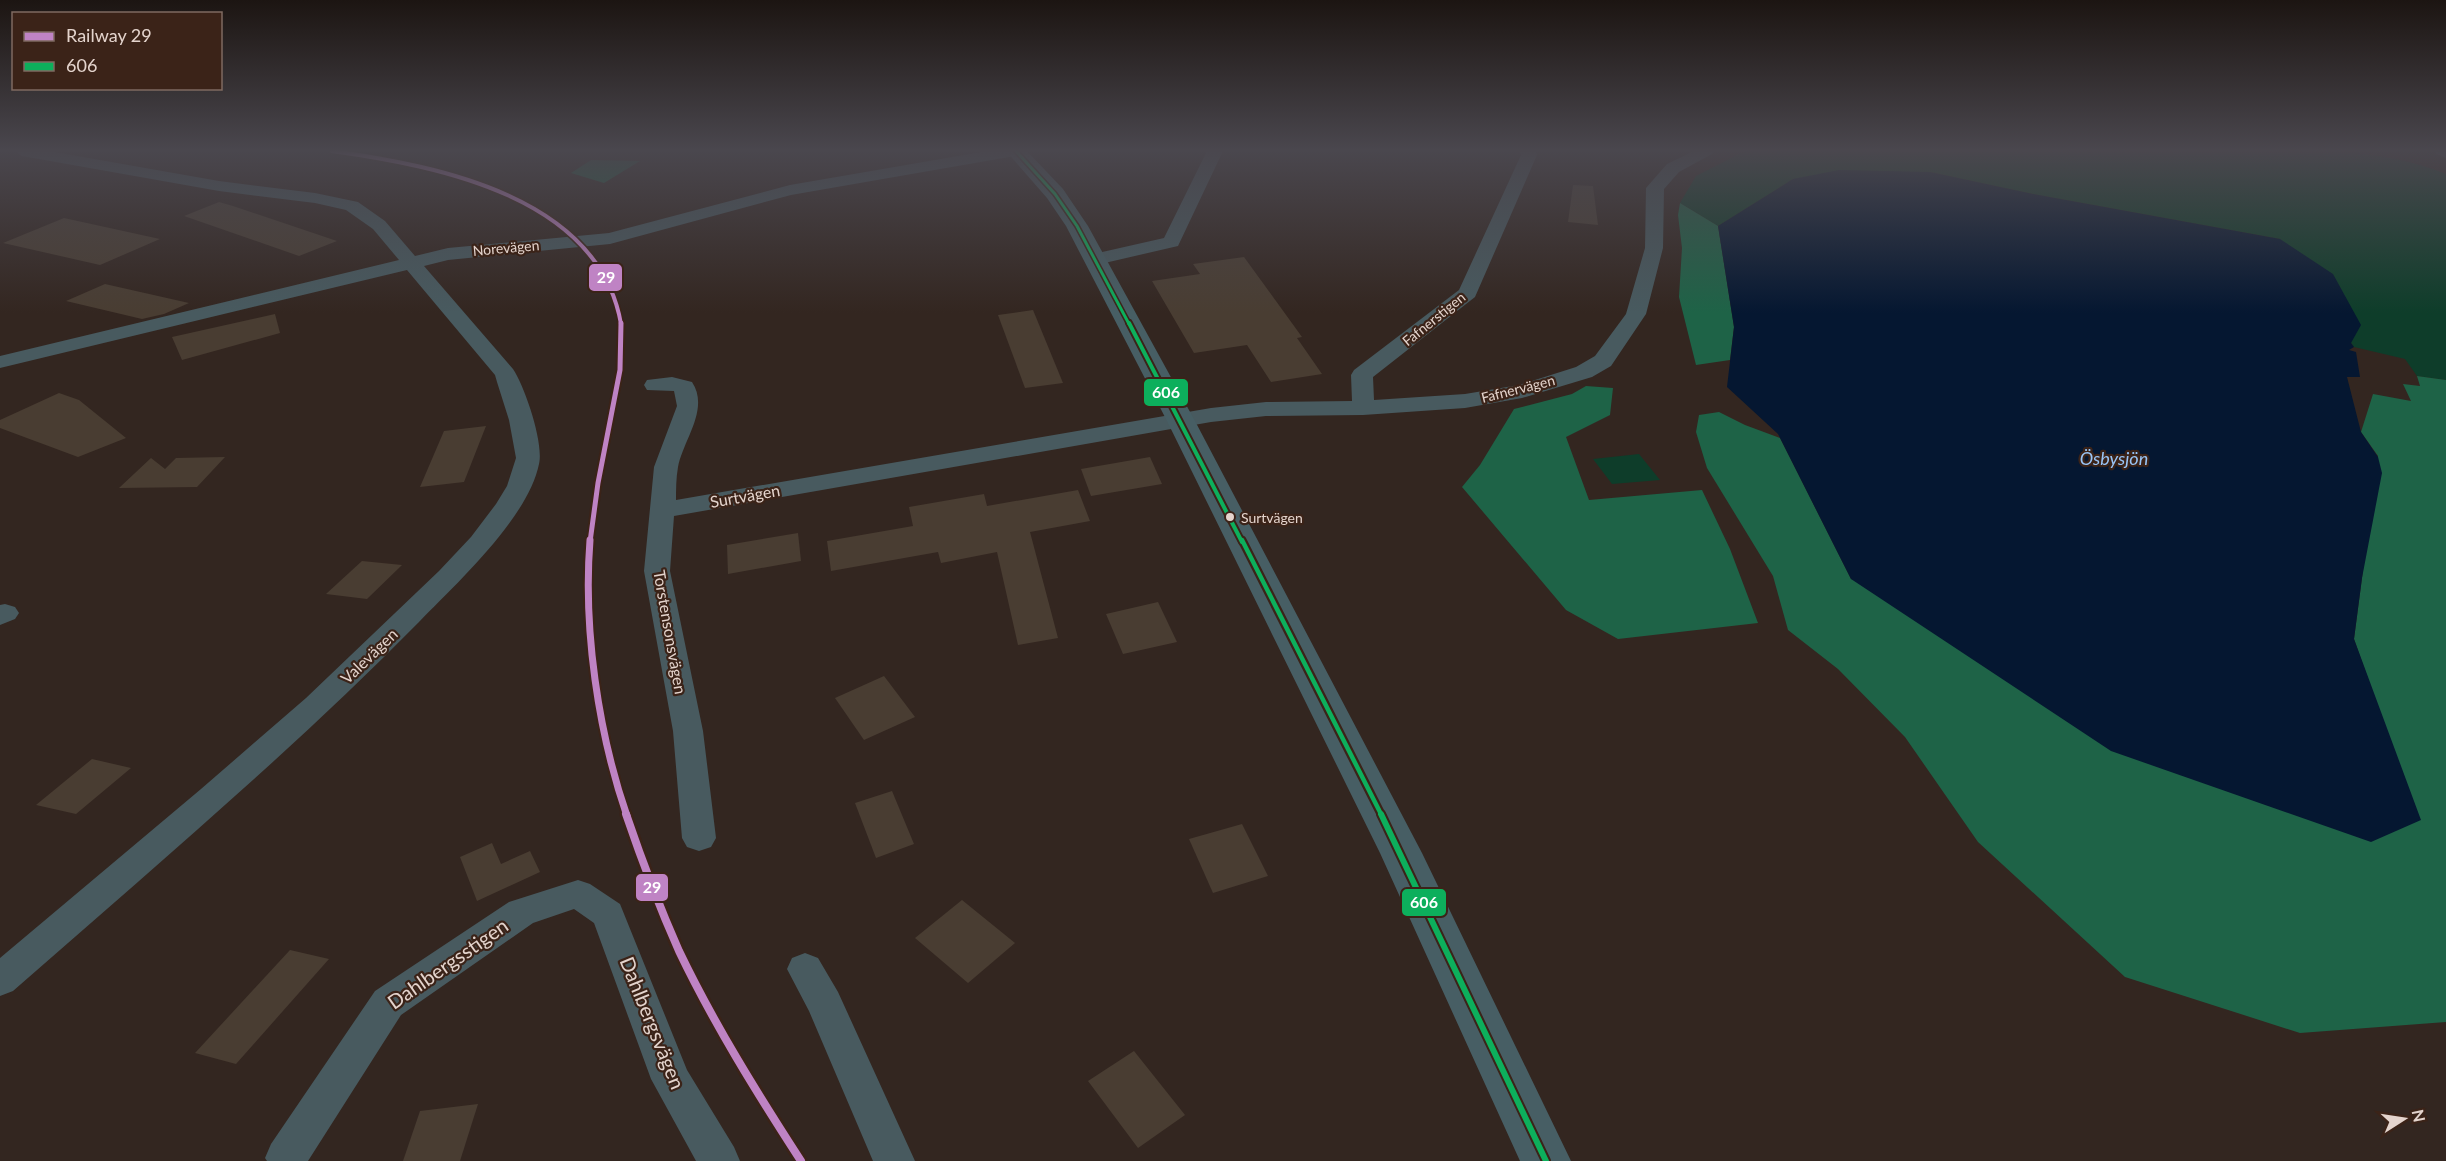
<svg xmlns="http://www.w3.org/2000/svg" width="2446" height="1161" font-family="Lato,sans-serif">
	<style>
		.green { fill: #0e3d2a }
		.forest { fill: #1e6347 }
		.water { fill: #051731 }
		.building { fill: #493d32 }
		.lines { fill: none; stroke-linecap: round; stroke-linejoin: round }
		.street { fill: #485a5f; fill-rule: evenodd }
		.secondary { fill: #475e64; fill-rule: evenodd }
		.bus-1-far3-casing { stroke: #3b2318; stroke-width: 6 }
		.bus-1-far2-casing { stroke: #3b2318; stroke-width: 8 }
		.bus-1-far1-casing { stroke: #3b2318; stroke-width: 9 }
		.bus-1-casing { stroke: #3b2318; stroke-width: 10 }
		.bus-1-far3 { stroke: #0daf5c; stroke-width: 3 }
		.bus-1-far2 { stroke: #0daf5c; stroke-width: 4 }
		.bus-1-far1 { stroke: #0daf5c; stroke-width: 4.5 }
		.bus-1 { stroke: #0daf5c; stroke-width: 6 }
		.rail-1-far3-casing { stroke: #3b2318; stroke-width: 7 }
		.rail-1-far2-casing { stroke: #3b2318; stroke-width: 9 }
		.rail-1-far1-casing { stroke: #3b2318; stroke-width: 11 }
		.rail-1-casing { stroke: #3b2318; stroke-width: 13 }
		.rail-1-far3 { stroke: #bf83c4; stroke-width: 4 }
		.rail-1-far2 { stroke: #bf83c4; stroke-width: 5 }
		.rail-1-far1 { stroke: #bf83c4; stroke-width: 7 }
		.rail-1 { stroke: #bf83c4; stroke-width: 8 }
		.bus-dot { fill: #e4d4cd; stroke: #3b2318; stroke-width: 2 }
		.labels { text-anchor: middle; stroke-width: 4.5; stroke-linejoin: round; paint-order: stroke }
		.far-street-label { font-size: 14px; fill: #e4d4cd; stroke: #3b2318 }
		.bus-label { font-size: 14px; fill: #e4d4cd; stroke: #3b2318; text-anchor: start }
		.street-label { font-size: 16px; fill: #e4d4cd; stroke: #3b2318 }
		.water-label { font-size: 18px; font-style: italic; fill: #99c5f7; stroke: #3b2318 }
		.near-street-label { font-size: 20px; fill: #e4d4cd; stroke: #3b2318 }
		.line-badge { stroke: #3b2318; stroke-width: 2 }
		.badge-label { font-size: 16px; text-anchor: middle; font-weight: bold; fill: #fff }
	</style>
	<rect width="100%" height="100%" fill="#332620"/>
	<!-- green -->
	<g class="green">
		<path d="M1745 151 2351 153C2385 156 2414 161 2446 174V380L2417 376 2405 359 2354 347 2280 239 2033 194 1930 172 1793 179 1718 226 1680 203 1696 176Z"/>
		<path d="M1639 454 1660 480 1612 484 1593 459Z"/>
	</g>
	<!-- forest -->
	<g class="forest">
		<path d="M591 160 640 161 604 183 571 173Z"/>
		<path d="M1680 203 1718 226 1734 327 1730 360 1696 365 1679 297 1682 248 1678 215Z"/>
		<path d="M2417 376 2446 380V1022L2300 1033 2125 977 1978 842 1905 737 1838 669 1788 630 1773 576 1707 468 1696 432 1699 415 1719 412 1745 425 1780 438 1851 579 2378 707 2354 639 2378 456 2361 432 2373 394 2411 401 2403 384 2420 386Z"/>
		<path d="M1586 386 1613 388 1610 415 1566 437 1589 500 1702 490 1730 549 1758 623 1618 639 1566 610 1462 487 1480 465 1514 409 1572 394Z"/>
	</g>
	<!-- water -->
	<path class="water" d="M1839 170 1930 172 2033 194 2280 239 2333 274 2361 325 2351 343 2354 347 2349 350 2356 352 2360 377H2347L2361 432 2378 457 2382 473 2362 578 2354 639 2421 820 2371 842 2111 751 1851 579 1778 434 1727 387 1734 327 1718 226 1793 179Z"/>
	<!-- building -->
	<g class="building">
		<path d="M1573 185 1593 186 1598 225 1568 222Z"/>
		<path d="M219 202 233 206 337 241 299 256 184 216Z"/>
		<path d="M64 218 160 239 100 265 3 243Z"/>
		<path d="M1244 257 1302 337 1297 338 1322 374 1271 382 1247 345 1194 353 1152 281 1200 274 1193 264Z"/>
		<path d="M105 284 189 303 164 314 142 319 66 301Z"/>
		<path d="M1033 310 1063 383 1025 388 998 315Z"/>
		<path d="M275 314 280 333 182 360 172 337Z"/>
		<path d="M59 393 79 400 126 438 78 457 0 428V420Z"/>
		<path d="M486 426 464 482 420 487 444 431Z"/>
		<path d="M225 457 197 487 119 488 151 458 165 469 176 458Z"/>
		<path d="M1150 457 1162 484 1091 496 1081 469Z"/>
		<path d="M1078 490 1090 521 1030 532 1058 638 1018 645 997 552 941 563 938 552 831 571 827 541 913 526 909 507 984 494 987 506Z"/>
		<path d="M798 533 801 561 728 574 727 545Z"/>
		<path d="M362 561 402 565 367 599 326 594Z"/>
		<path d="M1158 602 1177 642 1123 654 1106 614Z"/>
		<path d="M884 676 915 717 864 740 835 698Z"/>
		<path d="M92 759 131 768 76 814 36 805Z"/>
		<path d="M892 791 914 844 876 858 855 803Z"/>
		<path d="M1242 824 1268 876 1213 893 1189 839Z"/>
		<path d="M492 843 501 864 530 851 540 872 477 901 460 857Z"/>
		<path d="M962 900 1015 943 968 983 915 938Z"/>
		<path d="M290 950 329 959 236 1064 195 1053Z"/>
		<path d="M1134 1051 1185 1115 1138 1148 1088 1081Z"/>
		<path d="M478 1104 460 1161H403L420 1111Z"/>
	</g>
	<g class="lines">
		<!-- street -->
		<g class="street">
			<path d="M14 151H49L219 181 315 193 358 202 385 221 415 256 448 248 609 233 790 185 987 151H1023L1015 156 791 195 610 244 448 260 424 266 513 369C525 387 544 443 539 464 528 518 457 583 419 622 291 752 151 870 13 991L0 996V958L201 789 306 698 439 571 471 537 496 504 507 486 516 458 509 420 497 382 495 375 407 270 0 368V356L399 260 373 229 346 210 315 203 219 191 22 156Z"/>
			<path d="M1207 151H1223L1178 246 1096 265 1089 263 1086 259 1089 255 1164 238Z"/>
			<path d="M1520 151H1536L1537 155 1475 297 1373 377 1374 400 1465 394 1519 385 1576 367 1595 356 1626 314 1645 248 1646 188 1667 164 1694 151H1714L1712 154 1679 172 1664 189 1663 248 1646 314 1611 366 1592 377 1522 398 1465 408 1363 415 1266 416 1211 422 674 516 670 571 703 731 716 838 711 847 699 851 687 847 682 838 673 731 644 571 654 467 677 406 674 391 647 390 644 385 647 380 672 377 692 382C710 409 683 440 678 467 676 478 676 490 676 500L1211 408 1266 402 1352 401 1351 375 1354 370 1459 290 1521 155Z"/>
			<path d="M2434 151H2446V158L2436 154Z"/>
			<path d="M5 604 15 607 19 613 15 619 0 625V605Z"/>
			<path d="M578 880 590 884 620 904 687 1070 734 1147 740 1161H696L651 1079 594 923 574 909 533 923 401 1015 308 1161H267L265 1158 271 1144 375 991 509 902Z"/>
			<path d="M805 953 818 958 838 992 915 1161H873L809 1011 787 969 792 958Z"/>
		</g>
		<!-- secondary -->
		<path class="secondary" d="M1006 151H1027L1063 189 1088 226 1195 421 1422 853 1571 1161H1520L1380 853 1167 421 1066 226 1047 198Z"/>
		<defs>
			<path id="bus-1-far3" d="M1016 151 1055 194 1077 226 1129 324"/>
			<path id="bus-1-far2" d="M1129 323 1242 542"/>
			<path id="bus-1-far1" d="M1242 540 1382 816"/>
			<path id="bus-1" d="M1381 814 1546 1161"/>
		</defs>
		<!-- bus-1-far3 casing -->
		<use href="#bus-1-far3" class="bus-1-far3-casing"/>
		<!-- bus-1-far2 casing -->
		<use href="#bus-1-far2" class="bus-1-far2-casing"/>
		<!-- bus-1-far1 casing -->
		<use href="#bus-1-far1" class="bus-1-far1-casing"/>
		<!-- bus-1 casing -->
		<use href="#bus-1" class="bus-1-casing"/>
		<!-- bus-1-far3 -->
		<use href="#bus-1-far3" class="bus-1-far3"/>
		<!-- bus-1-far2 -->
		<use href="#bus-1-far2" class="bus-1-far2"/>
		<!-- bus-1-far1 -->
		<use href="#bus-1-far1" class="bus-1-far1"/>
		<!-- bus-1 -->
		<use href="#bus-1" class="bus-1"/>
		<defs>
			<path id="rail-1-far3" d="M332 151C439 166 599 197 621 324"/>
			<path id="rail-1-far2" d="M590 542 598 483 620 370 621 323"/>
			<path id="rail-1-far1" d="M590 540C583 628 598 732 627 816"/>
			<path id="rail-1" d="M626 814C642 861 659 906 679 951 714 1024 757 1093 801 1161"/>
		</defs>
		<!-- rail-1-far3 casing -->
		<use href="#rail-1-far3" class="rail-1-far3-casing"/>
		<!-- rail-1-far2 casing -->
		<use href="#rail-1-far2" class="rail-1-far2-casing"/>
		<!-- rail-1-far1 casing -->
		<use href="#rail-1-far1" class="rail-1-far1-casing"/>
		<!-- rail-1 casing -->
		<use href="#rail-1" class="rail-1-casing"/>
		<!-- rail-1-far3 -->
		<use href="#rail-1-far3" class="rail-1-far3"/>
		<!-- rail-1-far2 -->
		<use href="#rail-1-far2" class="rail-1-far2"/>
		<!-- rail-1-far1 -->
		<use href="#rail-1-far1" class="rail-1-far1"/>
		<!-- rail-1 -->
		<use href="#rail-1" class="rail-1"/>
	</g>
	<!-- sky -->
	<linearGradient id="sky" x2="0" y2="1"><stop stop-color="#1c1512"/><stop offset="0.48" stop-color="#4a474e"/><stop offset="1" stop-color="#4a474e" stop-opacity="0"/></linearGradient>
	<rect width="2446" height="313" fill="url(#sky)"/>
	<!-- markers -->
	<circle class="bus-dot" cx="1230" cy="517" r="5"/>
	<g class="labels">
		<!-- far-street labels -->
		<g class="far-street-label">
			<text transform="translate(506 248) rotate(-5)" y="5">Norevägen</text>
			<text transform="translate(1434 319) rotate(-39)" y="5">Fafnerstigen</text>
			<text transform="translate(1518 389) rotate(-14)" y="5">Fafnervägen</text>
		</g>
		<!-- bus labels -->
		<g class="bus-label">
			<text x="1241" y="523">Surtvägen</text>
		</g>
		<!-- street labels -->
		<g class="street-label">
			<text transform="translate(745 496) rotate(-10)" y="6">Surtvägen</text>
			<text transform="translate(670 632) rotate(80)" y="6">Torstensonsvägen</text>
			<text transform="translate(369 656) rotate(-44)" y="6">Valevägen</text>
		</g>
		<!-- water labels -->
		<g class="water-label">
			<text x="2114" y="465">Ösbysjön</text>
		</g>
		<!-- near-street labels -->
		<g class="near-street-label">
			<text transform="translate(448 964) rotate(-35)" y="7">Dahlbergsstigen</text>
			<text transform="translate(652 1023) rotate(68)" y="7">Dahlbergsvägen</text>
		</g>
	</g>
	<g class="line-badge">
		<rect x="588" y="263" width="35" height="29" rx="6" fill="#bf83c4"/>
		<rect x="1143" y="378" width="46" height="29" rx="6" fill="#0daf5c"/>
		<rect x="635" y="873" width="34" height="29" rx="6" fill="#bf83c4"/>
		<rect x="1401" y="888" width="46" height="29" rx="6" fill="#0daf5c"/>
	</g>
	<g class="badge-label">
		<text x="606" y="283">29</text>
		<text x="1166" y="398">606</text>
		<text x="652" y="893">29</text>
		<text x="1424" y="908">606</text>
	</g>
	<!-- legend -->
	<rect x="12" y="12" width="210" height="78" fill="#3b2318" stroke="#7f6a60" stroke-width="1.5"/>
	<rect x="24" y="32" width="30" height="9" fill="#bf83c4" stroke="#7f6a60" stroke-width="1.5"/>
	<text x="66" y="42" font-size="18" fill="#e4d4cd">Railway 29</text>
	<rect x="24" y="62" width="30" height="9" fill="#0daf5c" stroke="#7f6a60" stroke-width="1.5"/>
	<text x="66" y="72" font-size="18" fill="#e4d4cd">606</text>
	<!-- north arrow -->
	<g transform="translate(2404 1119) rotate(78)" stroke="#3b2318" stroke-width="4.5" paint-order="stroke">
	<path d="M0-4.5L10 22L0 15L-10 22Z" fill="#e4d4cd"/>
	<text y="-9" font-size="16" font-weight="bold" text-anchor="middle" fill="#e4d4cd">N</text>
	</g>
</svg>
